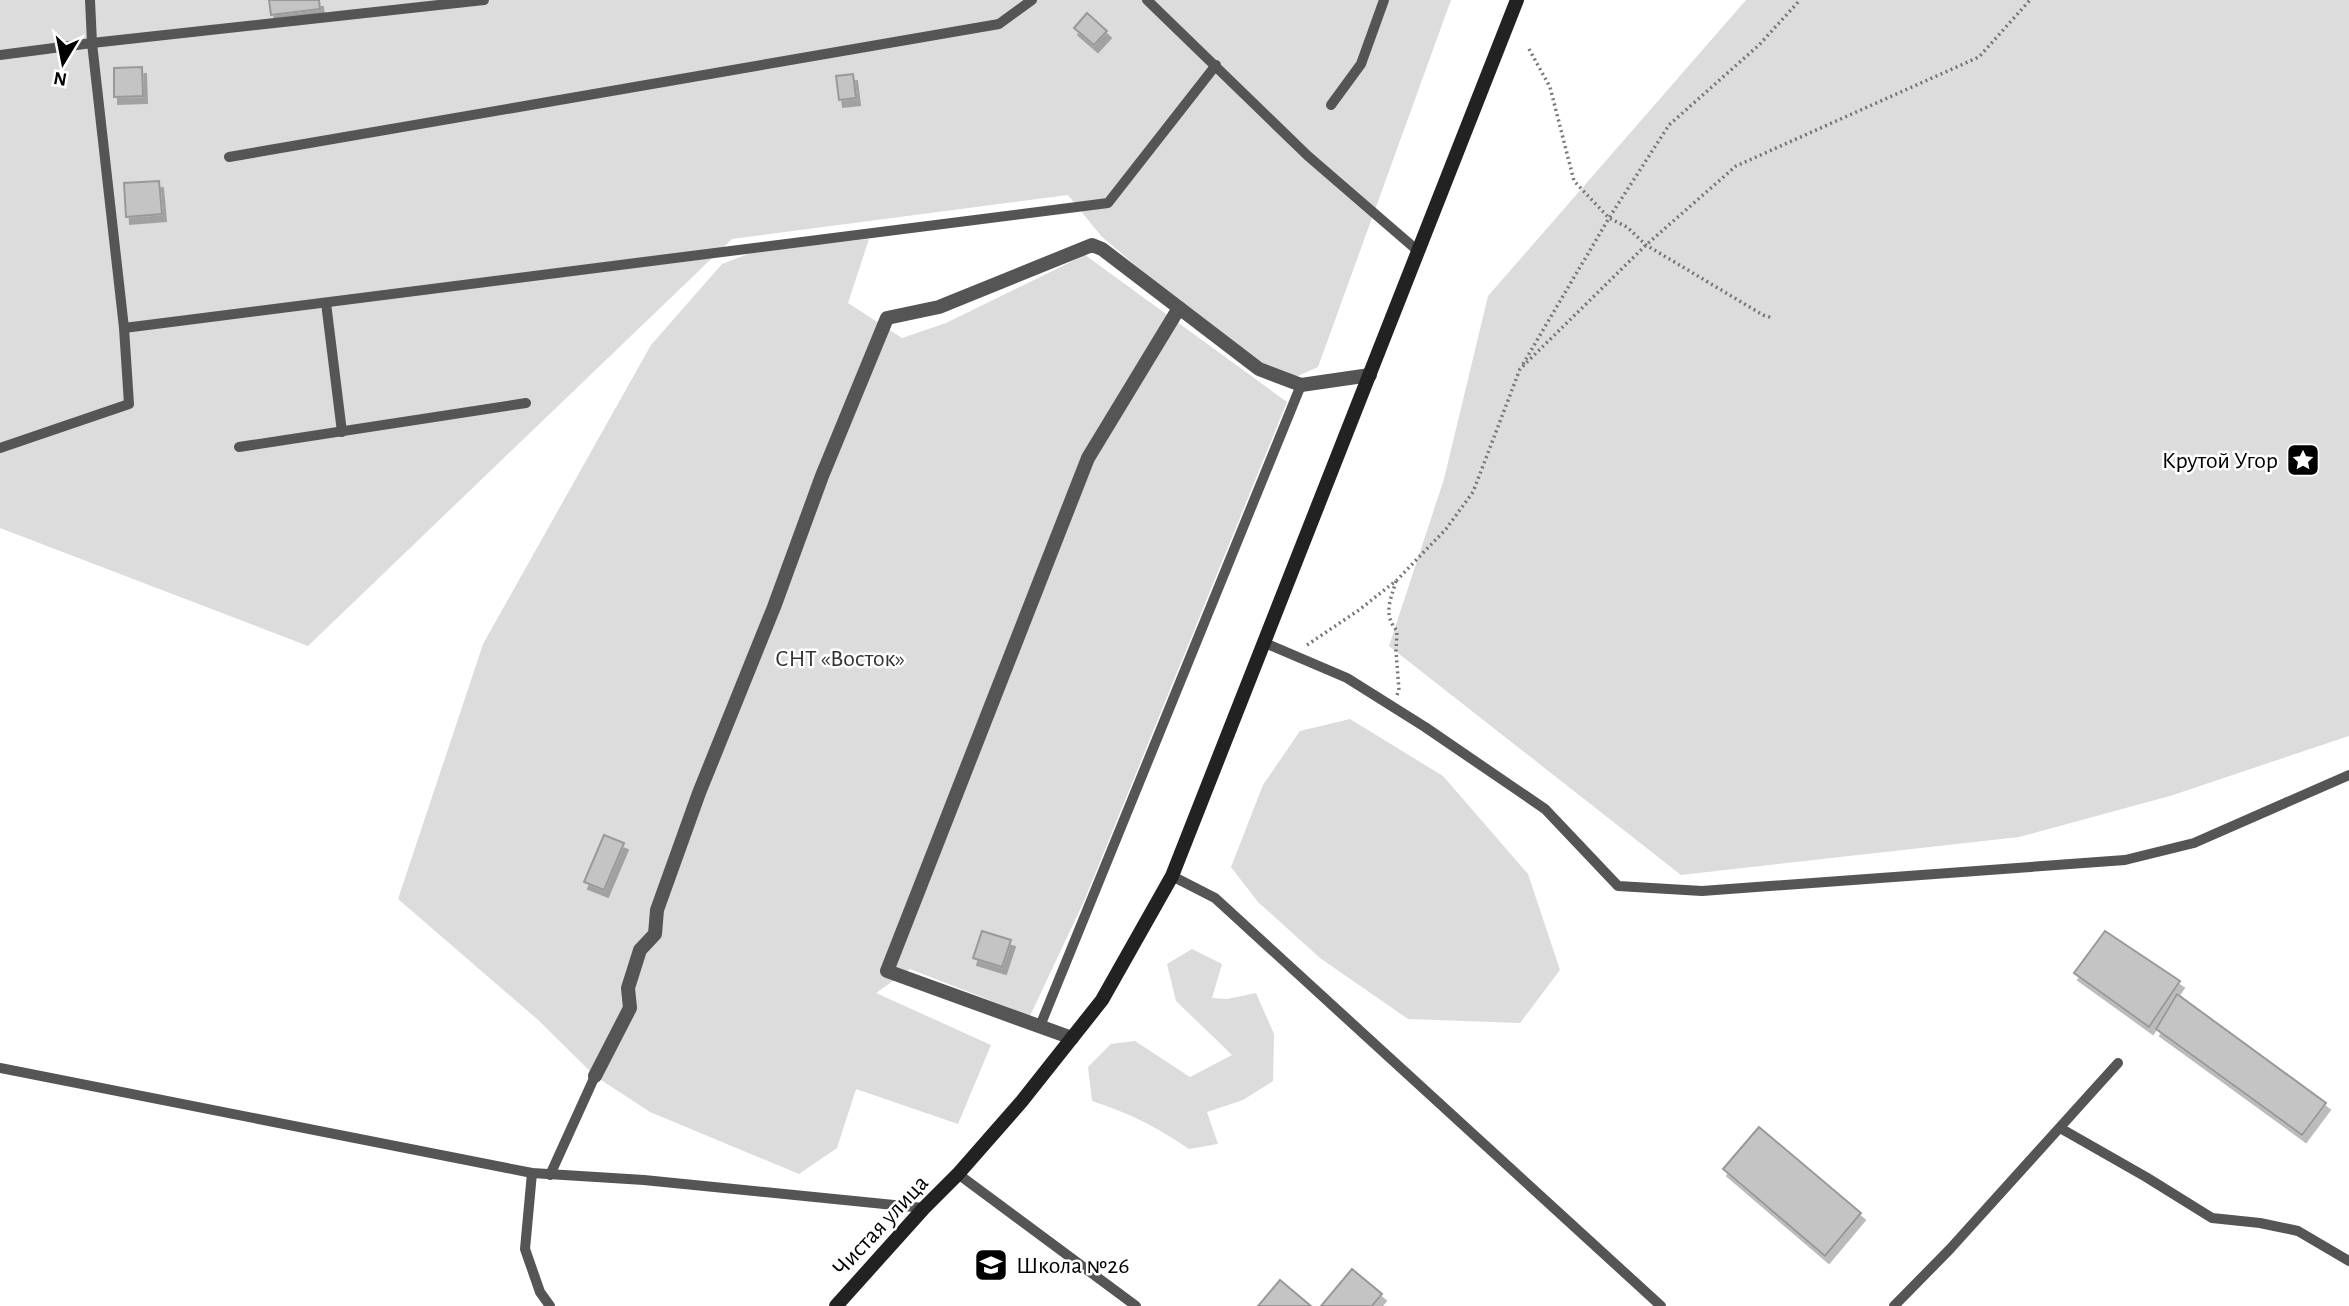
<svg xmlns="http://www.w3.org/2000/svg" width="2349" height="1306" font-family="'Alegreya Sans',sans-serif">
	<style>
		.green { fill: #dcdcdc }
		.building { fill: #c4c4c4; stroke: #999; stroke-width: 2; filter: url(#shadow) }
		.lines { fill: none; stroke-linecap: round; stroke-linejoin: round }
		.path { stroke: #777; stroke-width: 3.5; stroke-dasharray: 2 3.5; stroke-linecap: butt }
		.service { stroke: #555; stroke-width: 10 }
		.minor { stroke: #555; stroke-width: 14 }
		.secondary { stroke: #222; stroke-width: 14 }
		.labels { text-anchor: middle; stroke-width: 5; stroke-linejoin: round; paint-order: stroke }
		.poi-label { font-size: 24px; fill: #000; stroke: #fff; text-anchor: end }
		.park-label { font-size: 24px; fill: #333; stroke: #fff }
		.street-label { font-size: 24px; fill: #000; stroke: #fff }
	</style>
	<defs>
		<filter id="shadow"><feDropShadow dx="4" dy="7" stdDeviation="0" flood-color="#0004"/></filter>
	</defs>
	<rect width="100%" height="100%" fill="#fff"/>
	<!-- green -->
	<g class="green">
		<path d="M0 0H1451L1318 367 1291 379 1250 363 1101 236 1068 195 732 239 308 646 0 528Z"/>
		<path d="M1746 0H2349V736L2170 796 2019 837 1681 875 1389 646 1444 479 1488 296Z"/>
		<path d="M869 239 848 303 902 338 946 323 1085 255 1287 402 1084 901 1030 1016 910 969 876 993 991 1045 958 1124 856 1089 837 1148 799 1174 650 1112 595 1076 537 1019 398 899 483 644 651 345 722 264 756 251Z"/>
		<path d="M1350 719 1443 776 1528 874 1560 970 1520 1023 1408 1019 1320 958 1258 902 1231 867 1263 785 1300 731Z"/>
		<path d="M1192 949 1222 964 1212 998 1227 999 1256 993 1274 1034 1273 1081 1243 1100 1207 1112 1218 1144 1189 1149C1155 1126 1131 1114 1092 1101L1088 1067 1111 1044 1135 1041 1190 1077 1232 1055 1176 1001 1167 964Z"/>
	</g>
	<!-- building -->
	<g class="building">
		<path d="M269 0H319L320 9 271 15Z"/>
		<path d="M1087 13 1107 31 1094 45 1074 28Z"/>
		<path d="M142 67 143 96 114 97V68Z"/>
		<path d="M853 74 856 98 839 100 836 76Z"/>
		<path d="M159 181 162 214 126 217 124 183Z"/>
		<path d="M604 835 624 843 604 890 584 882Z"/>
		<path d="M982 931 1011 940 1002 967 973 958Z"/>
		<path d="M2105 931 2180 981 2149 1027 2074 973Z"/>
		<path d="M2177 994 2326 1103 2302 1135 2156 1029Z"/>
		<path d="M1759 1127 1861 1213 1825 1256 1723 1169Z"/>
		<path d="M1352 1269 1382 1294 1372 1306H1321Z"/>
		<path d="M1280 1280 1311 1306H1258Z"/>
	</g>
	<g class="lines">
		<!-- path -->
		<g class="path">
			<path d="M1529 49 1550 87 1574 181 1609 218 1627 227 1646 245 1763 315 1773 318"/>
			<path d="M1523 364 1609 218 1669 125 1759 45 1800 0"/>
			<path d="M1396 581C1390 602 1383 614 1397 631L1396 651 1399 690 1397 695"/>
			<path d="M1307 645 1359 610 1397 580 1446 529 1473 492 1520 369 1646 245 1736 166 1979 57 2030 0"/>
		</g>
		<!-- service -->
		<g class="service">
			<path d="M1147 0 1308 156 1418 251"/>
			<path d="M0 55 92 43 484 0"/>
			<path d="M1331 105 1361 64 1384 0"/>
			<path d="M229 157 999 24 1032 0"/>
			<path d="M326 303 342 432"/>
			<path d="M124 328 1108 203 1216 65"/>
			<path d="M239 447 526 403"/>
			<path d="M0 448 129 404 124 328 92 43 90 0"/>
			<path d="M1265 643 1347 678 1425 727 1545 809 1618 886 1702 891 2125 860 2194 843 2349 775"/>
			<path d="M1172 876 1215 898 1661 1306"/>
			<path d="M1040 1026 1301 385"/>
			<path d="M0 1068 532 1173 644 1180 924 1208"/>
			<path d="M2060 1128 2146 1177 2212 1218 2260 1223 2298 1231 2349 1261"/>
			<path d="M532 1173 525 1249 540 1292 550 1306"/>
			<path d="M958 1174 1136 1306"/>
			<path d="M550 1175 595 1076"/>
			<path d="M1894 1306 1950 1249 2118 1063"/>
		</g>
		<!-- minor -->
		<g class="minor">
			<path d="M1072 1038 887 971 1088 458 1179 308"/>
			<path d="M595 1076 630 1008 628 988 640 950 655 934 657 910 699 793 774 607 822 476 887 318 939 307 1092 245 1102 249 1259 369 1301 385 1370 375"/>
		</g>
		<!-- secondary -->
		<path class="secondary" d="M836 1306 924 1208 958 1174 1022 1101 1102 1000 1172 876 1517 0"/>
	</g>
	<!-- icons -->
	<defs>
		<symbol id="sight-square" viewBox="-11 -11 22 22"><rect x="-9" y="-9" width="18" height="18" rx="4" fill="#000" stroke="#fff"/><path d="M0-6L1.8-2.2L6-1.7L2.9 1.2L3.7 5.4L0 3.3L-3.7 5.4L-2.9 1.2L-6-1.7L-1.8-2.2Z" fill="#fff"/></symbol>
		<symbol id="school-square" viewBox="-11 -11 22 22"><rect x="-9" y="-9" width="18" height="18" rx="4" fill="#000" stroke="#fff"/><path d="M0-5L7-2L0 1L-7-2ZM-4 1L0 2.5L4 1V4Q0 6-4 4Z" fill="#fff"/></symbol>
	</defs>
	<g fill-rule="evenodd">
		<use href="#sight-square" x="2284" y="441" width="38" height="38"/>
		<use href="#school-square" x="972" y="1246" width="38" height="38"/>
	</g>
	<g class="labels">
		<!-- poi labels -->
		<g class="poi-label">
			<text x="2278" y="468">Крутой Угор</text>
			<text x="1016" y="1273" text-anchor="start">Школа №26</text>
		</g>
		<!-- park labels -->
		<g class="park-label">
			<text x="840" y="666">СНТ «Восток»</text>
		</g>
		<!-- street labels -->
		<g class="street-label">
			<text transform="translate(880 1225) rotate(-47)" y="8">Чистая улица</text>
		</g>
	</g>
	<!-- north arrow -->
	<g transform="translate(63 63) rotate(190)" stroke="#ffffff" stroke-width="5" paint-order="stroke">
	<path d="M0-5L12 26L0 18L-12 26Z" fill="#000000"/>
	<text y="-10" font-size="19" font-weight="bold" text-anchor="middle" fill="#000000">N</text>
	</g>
</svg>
